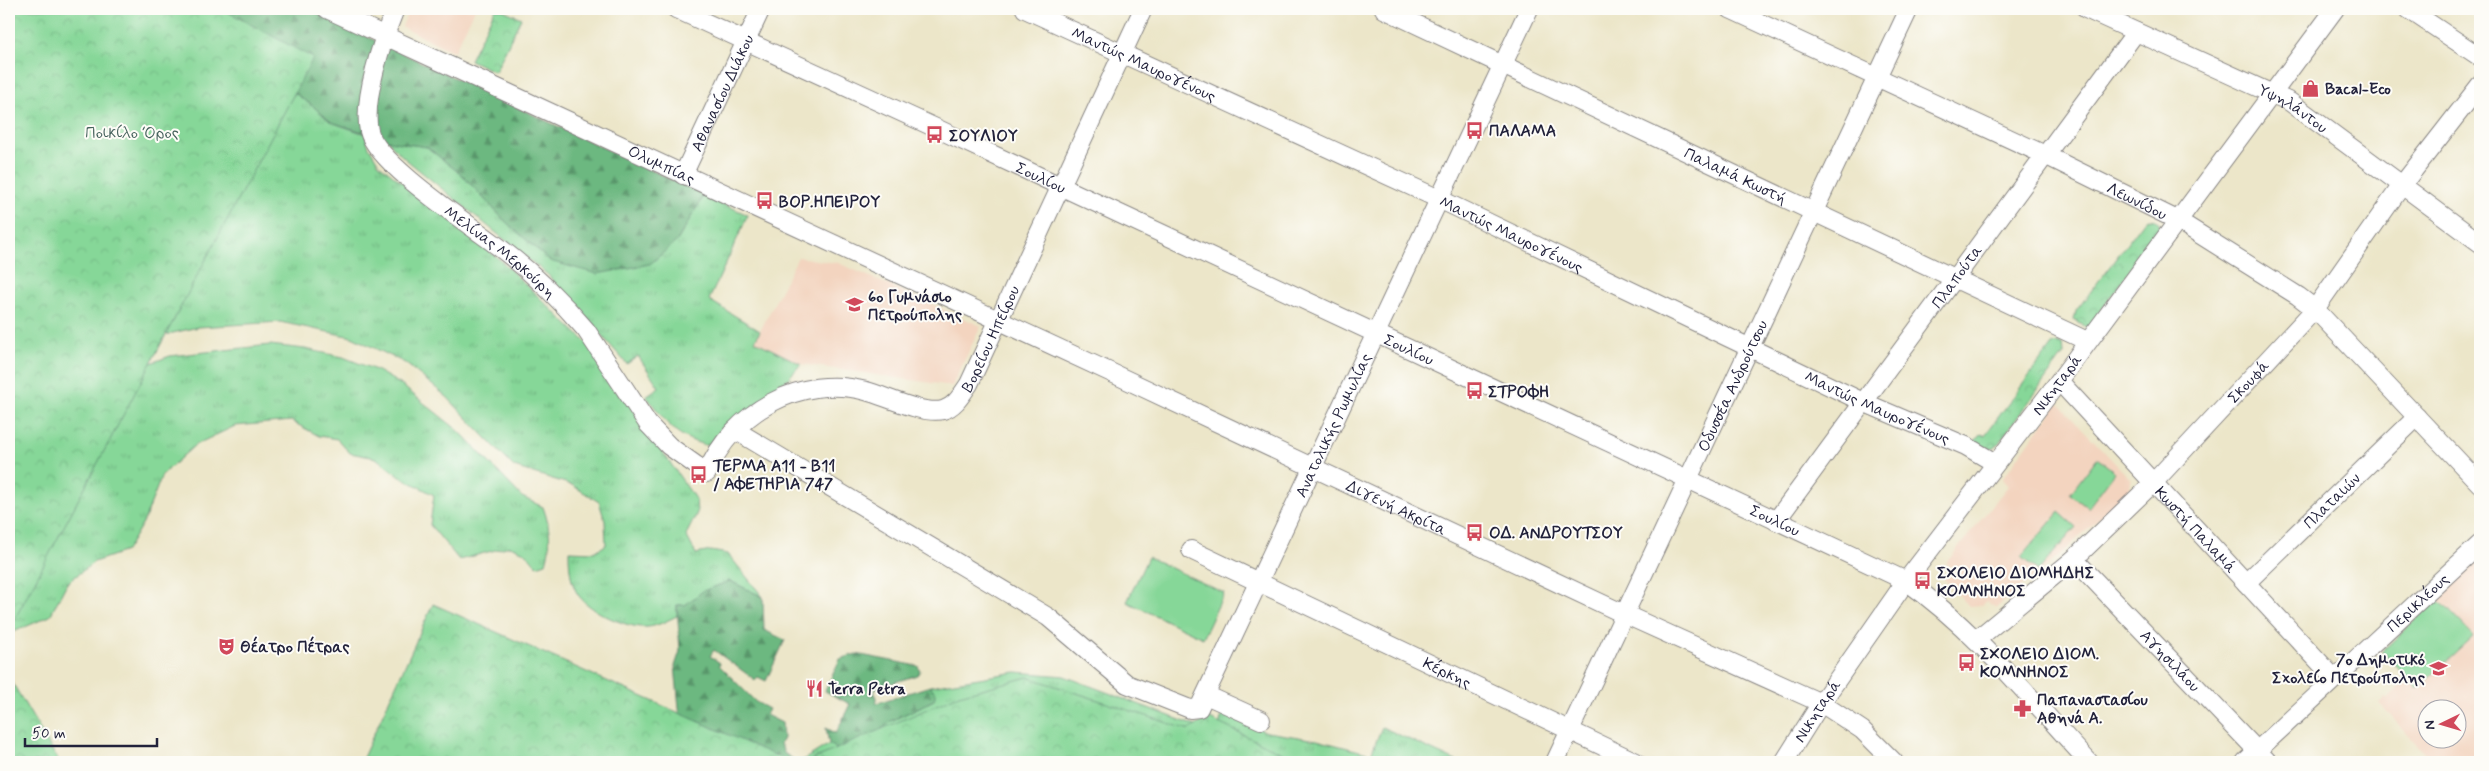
<svg xmlns="http://www.w3.org/2000/svg" width="2489" height="771" font-family="Mynerve,sans-serif">
	<style>
		.built { fill: #f3d4bf; fill-rule: evenodd }
		.grass { fill: url(#grass-tufts); stroke: #547c6a }
		.forest { fill: url(#forest-firs); stroke: #476d5e }
		.park { fill: url(#park-crowns); stroke: #547c6a }
		.pitch { fill: #86d798; stroke: #547c6a }
		.lines { fill: none; stroke-linecap: round; stroke-linejoin: round }
		.minor-casing { stroke: #878482; stroke-width: 20 }
		.minor { stroke: #fff; stroke-width: 18 }
		.labels { text-anchor: middle; stroke-width: 4; stroke-linejoin: round; paint-order: stroke }
		.street-label { font-size: 16px; fill: #22223b; stroke: #fdfcf7 }
		.poi-label { font-size: 16px; font-weight: bold; fill: #22223b; stroke: #fdfcf7; text-anchor: start }
		.park-label { font-size: 16px; fill: #45615c; stroke: #fdfcf7 }
	</style>
	<defs>
		<pattern id="grass-tufts" width="24" height="20" patternUnits="userSpaceOnUse" patternTransform="scale(1.25)"><rect width="24" height="20" fill="#86d798"/><path d="M3 7l-1-3M5 7V3M7 7l1-3M15 17l-1-3M17 17v-4M19 17l1-3" fill="none" stroke="#73b884"/></pattern>
		<pattern id="forest-firs" width="22" height="20" patternUnits="userSpaceOnUse" patternTransform="scale(1.25)"><rect width="22" height="20" fill="#6cb880"/><path d="M5 1l3.5 6h-7zM16 11l3.5 6h-7z" fill="#58956a"/></pattern>
		<pattern id="park-crowns" width="20" height="18" patternUnits="userSpaceOnUse" patternTransform="scale(1.25)"><rect width="20" height="18" fill="#86d798"/><path d="M2 6a3 3 0 1 1 6 0M12 15a3 3 0 1 1 6 0" fill="none" stroke="#73b884"/></pattern>
	</defs>
	<rect width="100%" height="100%" fill="#fdfcf7"/>
	<filter id="ink" filterUnits="userSpaceOnUse"><feTurbulence type="fractalNoise" baseFrequency=".02" numOctaves="2"/><feDisplacementMap in="SourceGraphic" scale="10" xChannelSelector="R" yChannelSelector="G"/><feConvolveMatrix kernelMatrix="1 2 1 2 8 2 1 2 1" color-interpolation-filters="sRGB"/></filter>
	<filter id="wash" filterUnits="userSpaceOnUse"><feTurbulence type="fractalNoise" baseFrequency=".0096" numOctaves="4" result="noise"/><feDisplacementMap in="SourceGraphic" scale="20" xChannelSelector="R" yChannelSelector="G"/><feGaussianBlur stdDeviation="1.12" result="paint"/><feColorMatrix in="noise" values="0 0 0 0 0 0 0 0 0 0 0 0 0 0 0 0 0 1.4 0 .05"/><feComposite in="paint" operator="in"/></filter>
	<g filter="url(#wash)">
		<rect width="100%" height="100%" fill="#ece6c9"/>
		<!-- built -->
		<g class="built">
			<path d="M409 9H475L454 52 402 27Z"/>
			<path d="M798 257 835 263 836 262 981 326 952 386 801 364 755 341Z"/>
			<path d="M2058 403 2131 480 2130 490 2064 551 1996 608 1986 601 1981 605 1969 606 1944 579 1953 569 1946 563 2008 486 2002 479Z"/>
			<path d="M2480 559V762H2433L2379 703 2386 697 2387 699 2408 679 2382 651ZM2426 708H2456V738H2426Z"/>
		</g>
		<!-- grass -->
		<g class="grass">
			<path d="M9 9 277 80 314 107 331 122 365 134 369 147 379 164 499 259 587 343 696 500 697 513 686 535 696 554 711 551 728 554 763 597 730 581 704 591 685 605H677V616C668 620 658 626 648 627 628 629 591 612 579 596 570 584 569 565 569 551L594 552 606 545 605 521 599 502 572 485 514 467 447 397 405 363 352 337 280 322 198 327 135 342Z"/>
			<path d="M387 140 427 147 462 175 506 222 677 241 704 195 748 215 709 300 760 331 755 341 801 364 775 393 713 447C674 438 670 426 646 396L659 387 638 356 627 364 548 275 403 157Z"/>
			<path d="M270 345 305 349 343 357 376 370 400 384 459 431 522 497 543 507C550 526 552 544 546 563L537 566 525 552 510 546 459 560 430 525 434 495 399 476 376 458 350 453 337 439 319 436 291 421 235 426 195 445 162 475 144 521 126 551 94 562 67 583 50 616 9 634V401L118 375 170 356Z"/>
			<path d="M1016 672 1064 676 1217 734 1222 714 1267 732 1317 740 1371 754 1382 727 1458 762H800L829 744 849 756 891 721 934 700 935 693 930 686Z"/>
		</g>
		<!-- forest -->
		<g class="forest">
			<path d="M141 9H308L704 195 677 241 650 264 597 274 550 261 506 222 462 175 427 147 394 142 331 122 314 107 277 80Z"/>
			<path d="M730 581 763 597 764 630 785 640 766 681 758 677 755 680 714 650 710 656 720 663 719 665 756 702 769 709 766 715 782 723 783 738 780 744 785 754 793 759 783 762 681 729 675 666 680 651 677 605H685L703 591Z"/>
			<path d="M856 654 918 666 920 671 917 675 874 689 877 703 930 686 936 693 934 700 891 721 849 756 829 744 826 728 836 733 850 704 825 691 840 659Z"/>
		</g>
		<!-- park -->
		<g class="park">
			<path d="M9 9H222L313 58 9 630Z"/>
			<path d="M495 9H501L521 18 495 72 470 60Z"/>
			<path d="M2148 219 2156 220 2159 224V229L2090 326 2086 327 2074 320 2076 311 2145 220Z"/>
			<path d="M2057 343 2063 345 2064 354 1995 448 1991 449 1974 442 1982 433 1985 435 2052 345Z"/>
			<path d="M433 604 790 762H361Z"/>
			<path d="M9 677 59 762H9Z"/>
			<path d="M1028 677 1189 730 1208 718 1301 762H807L959 695Z"/>
		</g>
		<!-- pitch -->
		<g class="pitch">
			<path d="M2097 458 2115 472 2088 508 2070 494Z"/>
			<path d="M2059 512 2076 527 2038 571 2021 557Z"/>
			<path d="M1148 557 1224 593 1203 638 1127 602Z"/>
			<path d="M2438 599 2474 636 2417 689 2382 651Z"/>
		</g>
	</g>
	<g filter="url(#ink)">
		<g class="lines">
			<defs>
				<g id="minor">
					<path id="s1" d="M327 9 1112 373 1624 614 1821 703 1862 730 1894 762"/>
					<path id="s2" d="M395 9C383 39 362 99 369 131 377 165 474 227 504 251 534 274 562 302 586 330L648 424 669 446 707 473C731 413 801 373 866 391 885 396 923 415 943 410 955 407 962 394 969 384L1143 9"/>
					<path id="s3" d="M676 9 938 129 1906 581C1976 630 2031 700 2089 762"/>
					<path id="s4" d="M1025 9 1439 199 1863 402 1966 446 1995 463"/>
					<path id="s5" d="M1384 9 2087 341"/>
					<path id="s6" d="M1730 9 2045 155 2177 220 2298 296 2315 309 2480 484"/>
					<path id="s7" d="M2086 9 2290 102 2480 243"/>
					<path d="M2408 9 2480 57"/>
					<path id="s8" d="M683 175 761 9"/>
					<path id="s9" d="M2059 381 2335 679"/>
					<path id="s10" d="M735 430 1048 617 1127 684 1190 709 1199 708 1529 9"/>
					<path id="s11" d="M1776 521 2136 32"/>
					<path id="s12" d="M1191 550 1636 762"/>
					<path id="s13" d="M2074 559 2268 762"/>
					<path id="s14" d="M2246 583 2417 417"/>
					<path id="s15" d="M1976 640 2074 559 2153 483 2315 309 2402 185 2480 85"/>
					<path d="M1206 695 1261 720"/>
					<path id="s16" d="M1555 762 1909 9"/>
					<path id="s17" d="M1784 762 1821 703 1906 581 2059 381 2335 9"/>
					<path id="s18" d="M2245 762 2480 544"/>
				</g>
			</defs>
			<!-- minor casing -->
			<use href="#minor" class="minor-casing"/>
			<!-- minor -->
			<use href="#minor" class="minor"/>
		</g>
	</g>
	<!-- icons -->
	<defs>
		<symbol id="shop-bare" viewBox="-9 -9 18 18"><path d="M-5-2.5h2.3a2.7 3.5 0 0 1 5.4 0H5L5.5 6h-11ZM-1.5-2.5h3a1.5 2.3 0 0 0-3 0Z" fill="#d1495b" stroke="#fdfcf7" stroke-width="2.5" paint-order="stroke"/></symbol>
		<symbol id="bus-bare" viewBox="-9 -9 18 18"><path d="M-5-6H5V4H4V6H2V4H-2V6H-4V4H-5ZM-3.5-4V0h7V-4ZM-3.5 1.2v1.5H-2V1.2ZM2 1.2v1.5H3.5V1.2Z" fill="#d1495b" stroke="#fdfcf7" stroke-width="2.5" paint-order="stroke"/></symbol>
		<symbol id="school-bare" viewBox="-9 -9 18 18"><path d="M0-5L7-2L0 1L-7-2ZM-4 1L0 2.5L4 1V4Q0 6-4 4Z" fill="#d1495b" stroke="#fdfcf7" stroke-width="2.5" paint-order="stroke"/></symbol>
		<symbol id="theatre-bare" viewBox="-9 -9 18 18"><path d="M-5-5.5Q0-4 5-5.5V0Q5 5 0 6Q-5 5-5 0ZM-3.3-2.5H-1v1.5H-3.3ZM1-2.5H3.3v1.5H1ZM-2.8 1Q0 5.5 2.8 1Z" fill="#d1495b" stroke="#fdfcf7" stroke-width="2.5" paint-order="stroke"/></symbol>
		<symbol id="restaurant-bare" viewBox="-9 -9 18 18"><path d="M-5-6h1v4h1v-4h1v4h1v-4h1v5L-1.5 .5V6h-2V.5L-5-1ZM5-6V6H3V1.5H1.5Q1.5-4 5-6Z" fill="#d1495b" stroke="#fdfcf7" stroke-width="2.5" paint-order="stroke"/></symbol>
		<symbol id="pharmacy-bare" viewBox="-9 -9 18 18"><path d="M-2-6h4v4h4v4h-4v4h-4v-4h-4v-4h4Z" fill="#d1495b" stroke="#fdfcf7" stroke-width="2.5" paint-order="stroke"/></symbol>
	</defs>
	<g fill-rule="evenodd">
		<use href="#shop-bare" x="2298" y="76" width="25" height="25"/>
		<use href="#bus-bare" x="1462" y="118" width="25" height="25"/>
		<use href="#bus-bare" x="922" y="122" width="25" height="25"/>
		<use href="#bus-bare" x="752" y="188" width="25" height="25"/>
		<use href="#school-bare" x="842" y="292" width="25" height="25"/>
		<use href="#bus-bare" x="1462" y="378" width="25" height="25"/>
		<use href="#bus-bare" x="686" y="462" width="25" height="25"/>
		<use href="#bus-bare" x="1462" y="520" width="25" height="25"/>
		<use href="#bus-bare" x="1910" y="568" width="25" height="25"/>
		<use href="#theatre-bare" x="214" y="634" width="25" height="25"/>
		<use href="#bus-bare" x="1954" y="650" width="25" height="25"/>
		<use href="#school-bare" x="2426" y="656" width="25" height="25"/>
		<use href="#restaurant-bare" x="802" y="676" width="25" height="25"/>
		<use href="#pharmacy-bare" x="2010" y="696" width="25" height="25"/>
	</g>
	<g class="labels">
		<!-- street labels -->
		<g class="street-label">
			<text dy="6" stroke="none"><textPath href="#s4" startOffset="131">Μαντώς Μαυρογένους</textPath></text>
			<text dy="6" stroke="none"><textPath href="#s8" startOffset="91">Αθανασίου Διάκου</textPath></text>
			<text dy="6" stroke="none"><textPath href="#s7" startOffset="230">Υψηλάντου</textPath></text>
			<text dy="6" stroke="none"><textPath href="#s1" startOffset="369">Ολυμπίας</textPath></text>
			<text dy="6" stroke="none"><textPath href="#s5" startOffset="389">Παλαμά Κωστή</textPath></text>
			<text dy="6" stroke="none"><textPath href="#s3" startOffset="402">Σουλίου</textPath></text>
			<text dy="6" stroke="none"><textPath href="#s6" startOffset="450">Λεωνίδου</textPath></text>
			<text dy="6" stroke="none"><textPath href="#s4" startOffset="536">Μαντώς Μαυρογένους</textPath></text>
			<text dy="6" stroke="none"><textPath href="#s2" startOffset="306">Μελίνας Μερκούρη</textPath></text>
			<text dy="6" stroke="none"><textPath href="#s11" startOffset="304">Πλαπούτα</textPath></text>
			<text dy="6" stroke="none"><textPath href="#s2" startOffset="975">Βορείου Ηπείρου</textPath></text>
			<text dy="6" stroke="none"><textPath href="#s3" startOffset="808">Σουλίου</textPath></text>
			<text dy="6" stroke="none"><textPath href="#s15" startOffset="376">Σκουφά</textPath></text>
			<text dy="6" stroke="none"><textPath href="#s17" startOffset="466">Νικηταρά</textPath></text>
			<text dy="6" stroke="none"><textPath href="#s16" startOffset="416">Οδυσσέα Ανδρούτσου</textPath></text>
			<text dy="6" stroke="none"><textPath href="#s4" startOffset="941">Μαντώς Μαυρογένους</textPath></text>
			<text dy="6" stroke="none"><textPath href="#s10" startOffset="858">Ανατολικής Ρωμυλίας</textPath></text>
			<text dy="6" stroke="none"><textPath href="#s14" startOffset="119">Πλαταιών</textPath></text>
			<text dy="6" stroke="none"><textPath href="#s1" startOffset="1180">Διγενή Ακρίτα</textPath></text>
			<text dy="6" stroke="none"><textPath href="#s3" startOffset="1212">Σουλίου</textPath></text>
			<text dy="6" stroke="none"><textPath href="#s9" startOffset="202">Κωστή Παλαμά</textPath></text>
			<text dy="6" stroke="none"><textPath href="#s18" startOffset="235">Περικλέους</textPath></text>
			<text dy="6" stroke="none"><textPath href="#s13" startOffset="140">Αγησιλάου</textPath></text>
			<text dy="6" stroke="none"><textPath href="#s12" startOffset="284">Κέρκης</textPath></text>
			<text dy="6" stroke="none"><textPath href="#s17" startOffset="61">Νικηταρά</textPath></text>
		</g>
		<!-- poi labels -->
		<g class="poi-label">
			<text x="2325" y="94">Bacal-Eco</text>
			<text x="1489" y="136">ΠΑΛΑΜΑ</text>
			<text x="949" y="141">ΣΟΥΛΙΟΥ</text>
			<text x="779" y="207">ΒΟΡ.ΗΠΕΙΡΟΥ</text>
			<text x="868" y="302">6ο Γυμνάσιο<tspan x="868" dy="18">Πετρούπολης</tspan></text>
			<text x="1488" y="397">ΣΤΡΟΦΗ</text>
			<text x="713" y="471">ΤΕΡΜΑ Α11 - Β11<tspan x="713" dy="18">/ ΑΦΕΤΗΡΙΑ 747</tspan></text>
			<text x="1489" y="538">ΟΔ. ΑΝΔΡΟΥΤΣΟΥ</text>
			<text x="1937" y="578">ΣΧΟΛΕΙΟ ΔΙΟΜΗΔΗΣ<tspan x="1937" dy="18">ΚΟΜΝΗΝΟΣ</tspan></text>
			<text x="240" y="652">Θέατρο Πέτρας</text>
			<text x="1980" y="659">ΣΧΟΛΕΙΟ ΔΙΟΜ.<tspan x="1980" dy="18">ΚΟΜΝΗΝΟΣ</tspan></text>
			<text x="2425" y="665" text-anchor="end">7ο Δημοτικό<tspan x="2425" dy="18">Σχολείο Πετρούπολης</tspan></text>
			<text x="828" y="694">Terra Petra</text>
			<text x="2037" y="705">Παπαναστασίου<tspan x="2037" dy="18">Αθηνά Α.</tspan></text>
		</g>
		<!-- park labels -->
		<g class="park-label">
			<text x="132" y="138">Ποικίλο Όρος</text>
		</g>
	</g>
	<!-- margin -->
	<rect width="2489" height="771" fill="none" stroke="#fdfcf7" stroke-width="30"/>
	<!-- north arrow -->
	<g transform="translate(2442 724) rotate(265)"><circle r="24" fill="#fdfcf7" stroke="#a5a5ac"/>
	<path d="M0-4L9 19L0 12L-9 19Z" fill="#d1495b"/>
	<text y="-8" font-size="14" font-weight="bold" text-anchor="middle" fill="#22223b">N</text>
	</g>
	<!-- scale -->
	<path d="M25 738v8h132v-8" fill="none" stroke="#22223b" stroke-width="2.5"/>
	<text x="32" y="738" font-size="15" fill="#22223b" stroke="#fdfcf7" stroke-width="4" paint-order="stroke">50 m</text>
</svg>
